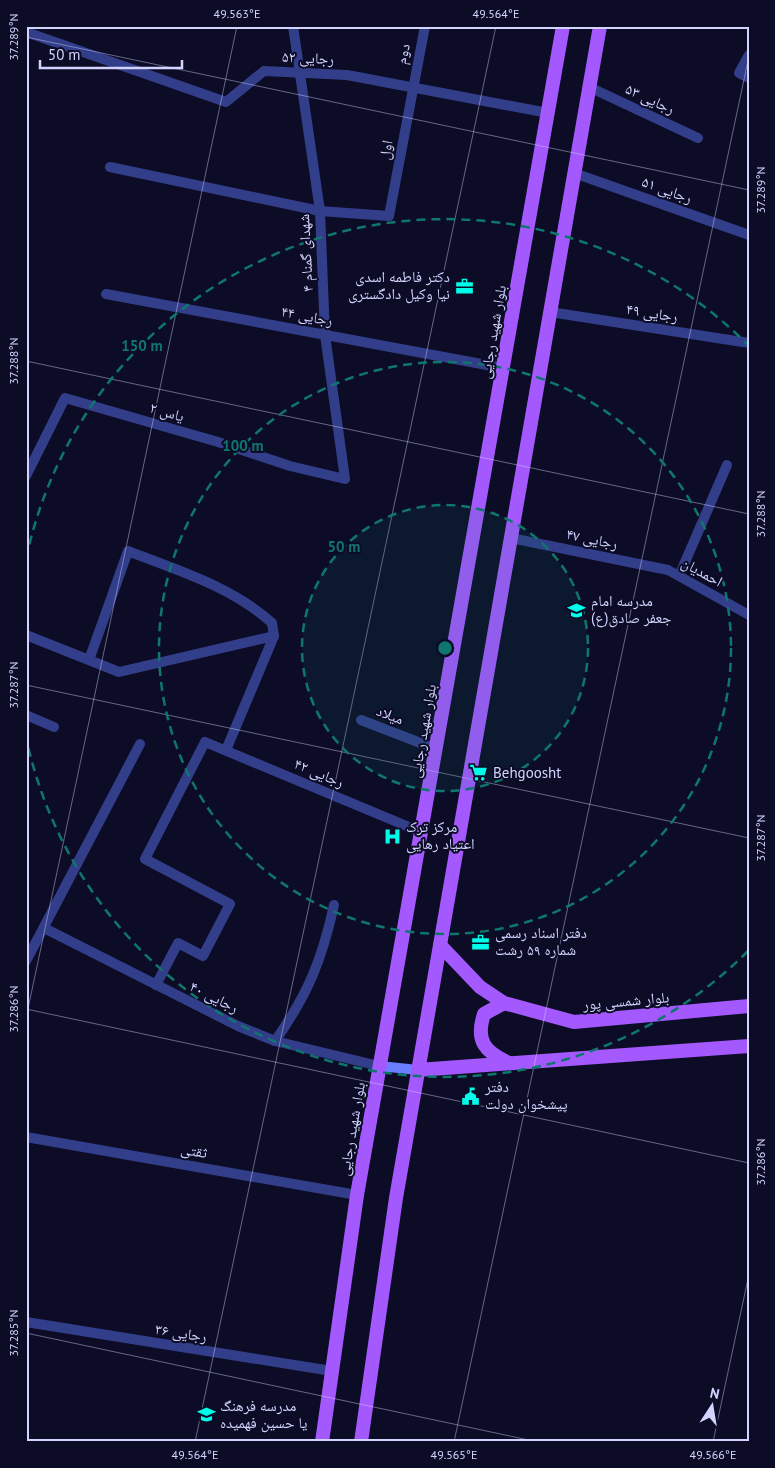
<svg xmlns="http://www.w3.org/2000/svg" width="775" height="1468" font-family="'PT Sans','Noto Naskh Arabic',sans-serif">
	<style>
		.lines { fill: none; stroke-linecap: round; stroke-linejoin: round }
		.minor { stroke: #333e8a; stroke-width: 10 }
		.tertiary { stroke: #333e8a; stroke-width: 10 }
		.secondary { stroke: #697fff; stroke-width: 10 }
		.primary { stroke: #a459ff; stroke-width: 14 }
		.ticks { fill: none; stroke: #d2d4ff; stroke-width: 1; stroke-opacity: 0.45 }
		.ring { fill: none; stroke: #0f766e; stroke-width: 2.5; stroke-dasharray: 9 6 }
		.labels { text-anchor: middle; stroke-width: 4; stroke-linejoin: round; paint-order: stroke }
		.street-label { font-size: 15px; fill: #d2d4ff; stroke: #0c0c26 }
		.poi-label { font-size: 15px; fill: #d2d4ff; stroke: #0c0c26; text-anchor: start }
		.centre { fill: #0f766e; stroke: #0c0c26; stroke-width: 2.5 }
		.ring-label { font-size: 15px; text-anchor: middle; font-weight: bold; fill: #0f766e; stroke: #0c0c26; stroke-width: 4; stroke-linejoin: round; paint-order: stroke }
		.neatline { fill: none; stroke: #d2d4ff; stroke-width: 2 }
		.ticks-label { font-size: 12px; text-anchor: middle; fill: #d2d4ff }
	</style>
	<rect width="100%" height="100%" fill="#0c0c26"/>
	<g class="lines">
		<!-- minor -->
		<g class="minor">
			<path d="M26 32 226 102 264 71 347 75 548 113"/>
			<path d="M749 55 739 73 749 78"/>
			<path d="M589 87 698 138"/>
			<path d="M110 167 320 211 389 216 425 26"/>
			<path d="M574 173 749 235"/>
			<path d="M106 294 503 368"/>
			<path d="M550 312 749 343"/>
			<path d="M26 476 65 398 218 442 290 466 345 479 325 335 320 211 293 26"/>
			<path d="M679 576 727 465"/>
			<path d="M26 635 119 672 274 636"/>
			<path d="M89 660 128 551C177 570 233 587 272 623L274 636 226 750"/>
			<path d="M26 715 54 727"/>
			<path d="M361 720 436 749"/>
			<path d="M44 928 238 1026 275 1041 379 1066"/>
			<path d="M26 961 140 744"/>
			<path d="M156 985 178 943 203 956 230 904 145 859 205 742 421 832"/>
			<path d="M275 1041C308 994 322 960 334 905"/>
			<path d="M26 1137 357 1195"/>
			<path d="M26 1322 332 1371"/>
		</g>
		<!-- tertiary -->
		<path class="tertiary" d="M511 538 668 570 749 615"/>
		<!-- secondary -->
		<path class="secondary" d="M379 1066 418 1070"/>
		<!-- primary -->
		<g class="primary">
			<path d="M440 945 480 987 504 1003 574 1022 749 1006"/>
			<path d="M504 1003 484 1014C475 1041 485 1052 509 1063"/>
			<path d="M418 1070 749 1046"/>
			<path d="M322 1442 357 1195 563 26"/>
			<path d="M361 1442 396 1198 600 26"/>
		</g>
	</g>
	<!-- ticks -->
	<path class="ticks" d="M26 37 749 190M26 361 749 514M26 685 749 838M26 1009 749 1163M26 1018 237 26M26 1333 538 1442M195 1442 496 26M454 1442 749 56M713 1442 749 1274"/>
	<!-- distance rings -->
	<circle cx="445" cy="648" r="143" fill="#0f766e" fill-opacity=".12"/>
	<g class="ring">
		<circle cx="445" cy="648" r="143"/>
		<circle cx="445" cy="648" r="286"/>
		<path d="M748 951A428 428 0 0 1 26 737M26 559A428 428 0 0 1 748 345"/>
	</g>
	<!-- icons -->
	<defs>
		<symbol id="office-bare" viewBox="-9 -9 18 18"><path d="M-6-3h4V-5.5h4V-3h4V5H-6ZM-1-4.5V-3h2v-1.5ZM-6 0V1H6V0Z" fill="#00fdea" stroke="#0c0c26" stroke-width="2.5" paint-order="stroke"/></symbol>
		<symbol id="school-bare" viewBox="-9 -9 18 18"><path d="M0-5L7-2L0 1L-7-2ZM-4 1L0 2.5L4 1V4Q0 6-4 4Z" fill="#00fdea" stroke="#0c0c26" stroke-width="2.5" paint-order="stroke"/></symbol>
		<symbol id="supermarket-bare" viewBox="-9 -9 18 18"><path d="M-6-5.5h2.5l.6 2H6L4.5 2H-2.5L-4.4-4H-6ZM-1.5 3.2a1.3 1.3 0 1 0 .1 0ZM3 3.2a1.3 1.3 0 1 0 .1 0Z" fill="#00fdea" stroke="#0c0c26" stroke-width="2.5" paint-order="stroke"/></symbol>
		<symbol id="hospital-bare" viewBox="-9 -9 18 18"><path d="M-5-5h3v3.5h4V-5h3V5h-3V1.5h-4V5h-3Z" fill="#00fdea" stroke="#0c0c26" stroke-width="2.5" paint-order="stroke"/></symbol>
		<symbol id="civic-bare" viewBox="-9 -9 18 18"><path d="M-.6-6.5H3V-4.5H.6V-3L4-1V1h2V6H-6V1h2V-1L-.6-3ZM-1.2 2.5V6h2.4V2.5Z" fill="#00fdea" stroke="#0c0c26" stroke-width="2.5" paint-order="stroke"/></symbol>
	</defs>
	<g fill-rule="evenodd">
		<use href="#office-bare" x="452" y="274" width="25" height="25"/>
		<use href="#school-bare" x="564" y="598" width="25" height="25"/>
		<use href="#supermarket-bare" x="466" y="760" width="25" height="25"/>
		<use href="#hospital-bare" x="380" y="824" width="25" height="25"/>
		<use href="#office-bare" x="468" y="930" width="25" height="25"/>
		<use href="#civic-bare" x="458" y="1084" width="25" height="25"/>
		<use href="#school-bare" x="194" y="1402" width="25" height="25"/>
	</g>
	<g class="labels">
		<!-- street labels -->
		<g class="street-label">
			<text transform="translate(403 54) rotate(-78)" y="5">دوم</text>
			<text transform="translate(308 58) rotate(3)" y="5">رجایی ۵۲</text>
			<text transform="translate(650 99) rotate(25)" y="5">رجایی ۵۳</text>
			<text transform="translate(386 150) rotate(-80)" y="5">اول</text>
			<text transform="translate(667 190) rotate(20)" y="5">رجایی ۵۱</text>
			<text transform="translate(306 253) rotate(-93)" y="5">شهدای گمنام ۴</text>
			<text transform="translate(652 313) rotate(9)" y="5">رجایی ۴۹</text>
			<text transform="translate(307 316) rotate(11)" y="5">رجایی ۴۴</text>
			<text transform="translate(493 332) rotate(-80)" y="5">بلوار شهید رجایی</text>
			<text transform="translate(167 412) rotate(16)" y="5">یاس ۲</text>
			<text transform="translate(592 539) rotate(12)" y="5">رجایی ۴۷</text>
			<text transform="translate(702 572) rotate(29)" y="5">احمدیان</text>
			<text transform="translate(390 715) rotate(21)" y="5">میلاد</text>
			<text transform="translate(423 731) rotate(-80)" y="5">بلوار شهید رجایی</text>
			<text transform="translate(319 773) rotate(23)" y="5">رجایی ۴۲</text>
			<text transform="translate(214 997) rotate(27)" y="5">رجایی ۴۰</text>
			<text transform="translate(626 1001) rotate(-5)" y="5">بلوار شمسی پور</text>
			<text transform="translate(352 1129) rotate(-80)" y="5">بلوار شهید رجایی</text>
			<text transform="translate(194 1151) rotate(10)" y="5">ثقتی</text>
			<text transform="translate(181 1333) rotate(9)" y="5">رجایی ۳۶</text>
		</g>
		<!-- poi labels -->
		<g class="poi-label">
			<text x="450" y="282" text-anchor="end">دکتر فاطمه اسدی<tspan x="450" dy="17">نیا وکیل دادگستری</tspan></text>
			<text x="591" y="606">مدرسه امام<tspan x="591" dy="17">جعفر صادق(ع)</tspan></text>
			<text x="493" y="778">Behgoosht</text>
			<text x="406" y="832">مرکز ترک<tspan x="406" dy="17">اعتیاد رهایی</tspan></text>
			<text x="495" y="938">دفتر اسناد رسمی<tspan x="495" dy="17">شماره ۵۹ رشت</tspan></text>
			<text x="485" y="1092">دفتر<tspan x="485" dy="17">پیشخوان دولت</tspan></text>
			<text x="220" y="1411">مدرسه فرهنگ<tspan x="220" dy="17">یا حسین فهمیده</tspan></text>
		</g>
	</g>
	<circle cx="445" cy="648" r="8" class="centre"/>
	<g class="ring-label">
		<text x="142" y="351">150 m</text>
		<text x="243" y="451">100 m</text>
		<text x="344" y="552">50 m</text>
	</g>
	<!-- border -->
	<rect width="775" height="1468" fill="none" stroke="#0c0c26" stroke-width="55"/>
	<!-- north arrow -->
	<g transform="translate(712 1406) rotate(12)" stroke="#0c0c26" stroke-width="4" paint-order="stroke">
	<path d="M0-4L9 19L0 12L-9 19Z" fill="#d2d4ff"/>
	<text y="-8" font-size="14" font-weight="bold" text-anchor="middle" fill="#d2d4ff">N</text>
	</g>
	<!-- scale -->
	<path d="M40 60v8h142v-8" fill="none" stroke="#d2d4ff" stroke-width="2.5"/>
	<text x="48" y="60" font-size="15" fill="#d2d4ff" stroke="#0c0c26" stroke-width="4" paint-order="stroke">50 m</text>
	<rect x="28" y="28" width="720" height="1412" class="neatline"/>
	<g class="ticks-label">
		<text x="237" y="18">49.563°E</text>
		<text x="496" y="18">49.564°E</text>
		<text transform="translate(14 37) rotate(-90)" y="4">37.289°N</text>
		<text transform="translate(761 190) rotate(-90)" y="4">37.289°N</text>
		<text transform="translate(14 361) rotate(-90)" y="4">37.288°N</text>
		<text transform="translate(761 514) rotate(-90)" y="4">37.288°N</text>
		<text transform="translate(14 685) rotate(-90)" y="4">37.287°N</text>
		<text transform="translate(761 838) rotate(-90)" y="4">37.287°N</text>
		<text transform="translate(14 1009) rotate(-90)" y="4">37.286°N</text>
		<text transform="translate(761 1162) rotate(-90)" y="4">37.286°N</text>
		<text transform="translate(14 1333) rotate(-90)" y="4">37.285°N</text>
		<text x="195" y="1459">49.564°E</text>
		<text x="454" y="1459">49.565°E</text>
		<text x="713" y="1459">49.566°E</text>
	</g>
</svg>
